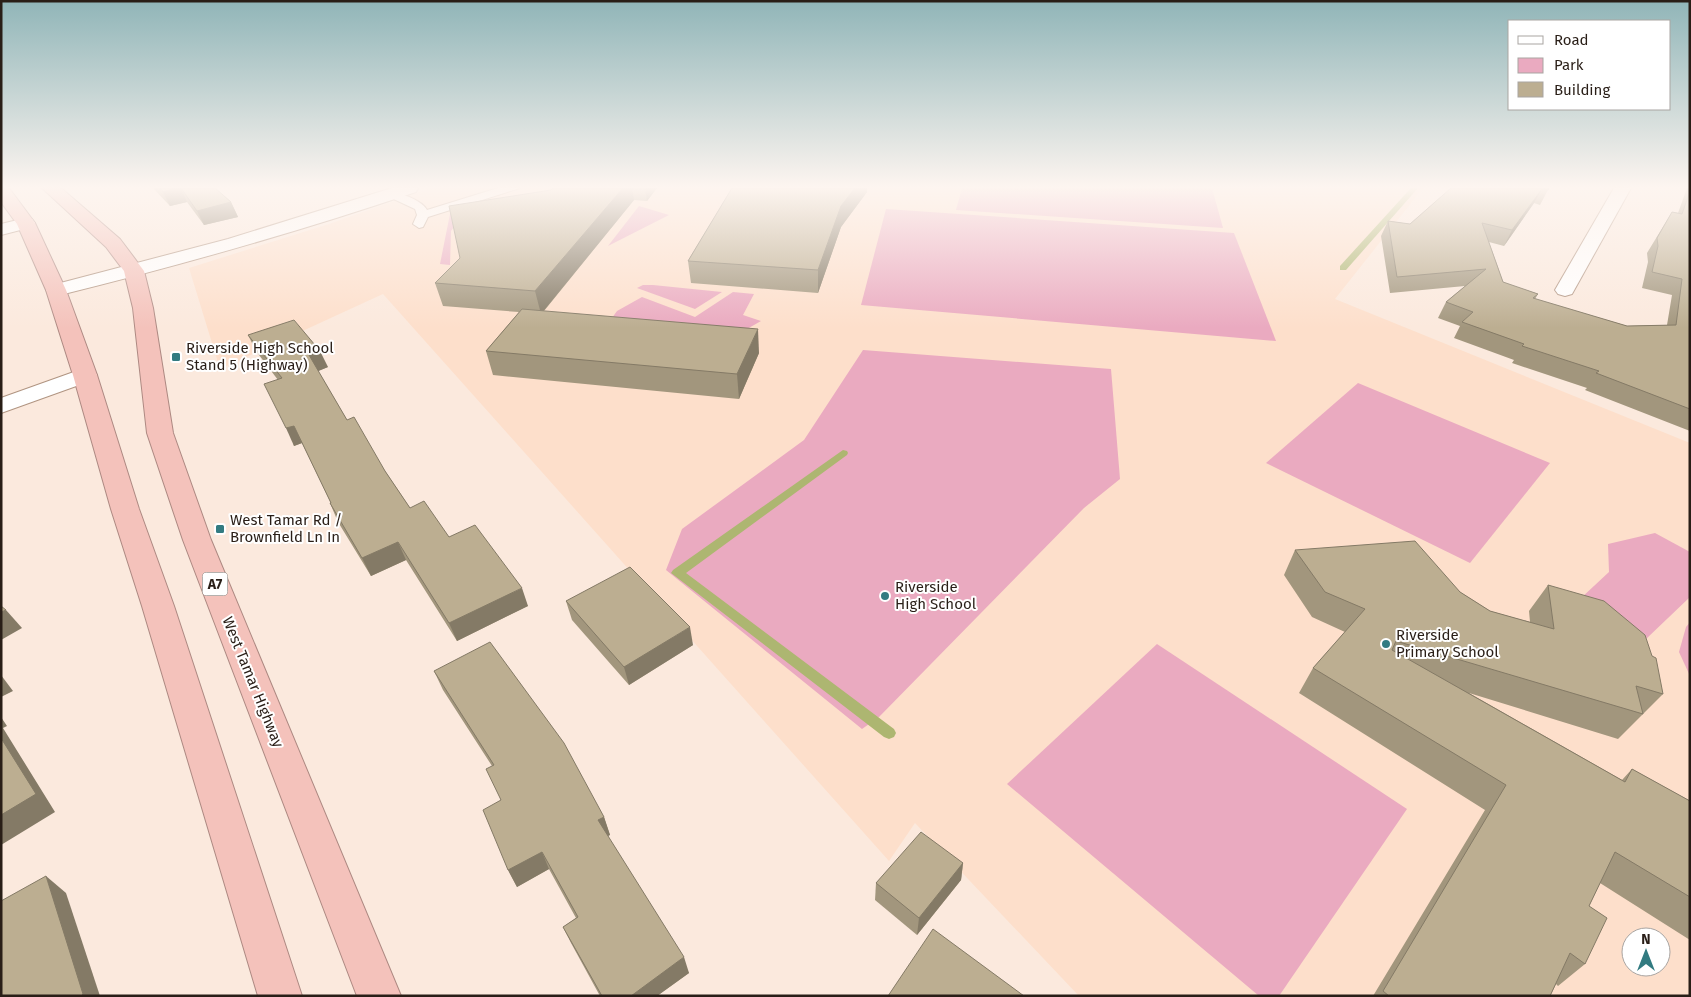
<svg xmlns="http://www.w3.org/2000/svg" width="1691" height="997" font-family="'Fira Sans',sans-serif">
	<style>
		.built { fill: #fddfcb; fill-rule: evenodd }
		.green { fill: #eaaac0 }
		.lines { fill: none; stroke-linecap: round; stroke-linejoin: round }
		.stream { fill: #adb671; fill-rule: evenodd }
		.lane-casing { stroke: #b09481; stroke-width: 2 }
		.street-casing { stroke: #b09481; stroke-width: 2 }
		.highway-casing { stroke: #ad8982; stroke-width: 2 }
		.lane { fill: #fff; fill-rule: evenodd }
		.street { fill: #fff; fill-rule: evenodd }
		.highway { fill: #f4c2bb; fill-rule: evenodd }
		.wall { fill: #a2967d }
		.shaded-wall { fill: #847a66 }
		.building { fill: #bcae91; stroke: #847a66 }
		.poi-dot { fill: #327b81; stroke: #fff; stroke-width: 2 }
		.labels { text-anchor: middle; stroke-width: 4; stroke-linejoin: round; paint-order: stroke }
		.shield { fill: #fff; stroke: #69625d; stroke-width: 1 }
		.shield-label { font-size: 14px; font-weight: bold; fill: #291e17 }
		.poi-label { font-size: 15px; fill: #291e17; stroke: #fff; text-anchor: start }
		.street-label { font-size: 15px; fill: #291e17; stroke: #fff }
	</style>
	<rect width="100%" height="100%" fill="#fbe9dd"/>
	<!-- built -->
	<path class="built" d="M431 188H1423L1335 299 1690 443V996H1079L915 823 889 861 383 294 220 369 189 268 329 224ZM1631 937H1661V967H1631Z"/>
	<!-- green -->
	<g class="green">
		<path d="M962 188H1212L1223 228 956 210Z"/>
		<path d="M469 206 451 231 450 265 440 264 450 214Z"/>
		<path d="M639 206 669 215 608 246Z"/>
		<path d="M886 209 1234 233 1276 341 861 305Z"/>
		<path d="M643 285H653L722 292 695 309 637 288Z"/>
		<path d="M733 292 754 294 743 315 761 321 747 329 612 318 617 311 642 297 695 317Z"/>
		<path d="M863 350 1111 369 1120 479 1084 508 879 717 862 729 666 570 682 529 804 440Z"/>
		<path d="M1358 383 1550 463 1470 563 1266 463Z"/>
		<path d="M1655 533 1690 552V597L1646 639 1580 599 1609 572 1608 544Z"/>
		<path d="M1690 622V676L1679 652 1686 627Z"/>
		<path d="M1157 644 1407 809 1279 996H1259L1007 784Z"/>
	</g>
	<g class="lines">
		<!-- stream -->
		<g class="stream">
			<path d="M1411 188H1418L1346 270H1340V266Z"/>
			<path d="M843 450 847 451 848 453 847 455 686 573 894 729 896 733 894 737 889 739 884 737 671 573 673 570Z"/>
		</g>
		<defs>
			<path id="lane" d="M498 188H520L428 217 423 227 419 228 413 224 417 215 415 209 385 195 387 193C397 190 423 201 427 210Z"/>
			<g id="street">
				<path d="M392 188H418L416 192C298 232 177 266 56 296L49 294 46 290 49 286 228 239Z"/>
				<path d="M1614 188H1631L1572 294 1565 296 1558 294 1555 290Z"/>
				<path d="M26 218 32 219 35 223 32 227 1 235V224Z"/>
				<path d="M85 368 93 370 97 375 93 380 1 413V398Z"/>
			</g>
			<g id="highway">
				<path d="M1 188H9L35 223 66 290 97 375 139 509 174 606 302 996H258L142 606 111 509 73 375 46 290 17 224 1 202Z"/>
				<path d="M42 188H61L120 239 144 271 153 308 173 433 211 540 401 996H357L183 540 147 433 133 308 124 271 106 247Z"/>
			</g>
		</defs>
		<!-- lane casing -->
		<use href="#lane" class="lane-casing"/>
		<!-- street casing -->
		<use href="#street" class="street-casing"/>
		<!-- highway casing -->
		<use href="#highway" class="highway-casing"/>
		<!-- lane -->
		<use href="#lane" class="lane"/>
		<!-- street -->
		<use href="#street" class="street"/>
		<!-- highway -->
		<use href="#highway" class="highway"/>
	</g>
	<!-- wall -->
	<g class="wall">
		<path d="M153 188H215L231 202 238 217 204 225 187 202 170 206Z"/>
		<path d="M553 188H657L647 201 634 200 544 311 759 353 739 399 493 375 486 351 519 312 443 306 435 283Z"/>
		<path d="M732 188H867V192L841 227 818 293 691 283 688 261Z"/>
		<path d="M1451 188H1549L1540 205 1534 203 1504 246 1489 242 1503 282 1538 294 1535 299 1627 326 1667 325 1672 295 1642 288 1648 262 1647 253 1672 212 1678 213 1687 188H1690V431L1585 390 1587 388 1512 363 1514 360 1454 338 1460 326 1438 318 1446 302 1465 286 1390 293 1381 236 1388 221 1410 224Z"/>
		<path d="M248 335 328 367 318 371 347 420 385 471 410 508 449 537 528 606 457 641 406 560 371 576 338 522 330 503H331L302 443 294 446 278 380 256 351Z"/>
		<path d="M1295 550 1460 592 1490 611 1530 622 1529 611 1548 585 1663 694 1618 739 1469 693 1622 780 1632 769 1690 801V940L1600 883 1589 906 1585 964 1558 986 1556 984 1550 996H1373L1485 810 1299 693 1313 668 1345 632 1312 617 1284 575Z"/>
		<path d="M566 601 693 645 629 685 572 620Z"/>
		<path d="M434 671 604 817 610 835 607 836 689 973 657 996H600L571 943 563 927 576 918 549 869 517 887 508 870 501 801 492 766 443 690Z"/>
		<path d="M963 863 961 880 917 935 875 900 876 883Z"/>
	</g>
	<!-- shaded-wall -->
	<g class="shaded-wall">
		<path d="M177 188H181L187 202 170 206 163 192Z"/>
		<path d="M623 188H632L634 200 541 314 535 291Z"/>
		<path d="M645 188H657L647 201Z"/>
		<path d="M855 188H867V192L841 227 818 293V270L841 206Z"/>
		<path d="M1542 189 1534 203 1504 246 1512 230Z"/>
		<path d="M231 202 238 217 204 225 197 211Z"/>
		<path d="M758 329 759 353 739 399 737 374Z"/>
		<path d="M320 351 328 367 316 372 309 355Z"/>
		<path d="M294 426 302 443 294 446 286 428Z"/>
		<path d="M398 542 406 560 371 576 362 558Z"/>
		<path d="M522 588 528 606 457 641 449 623Z"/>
		<path d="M6 610 22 628 1 640V612Z"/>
		<path d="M690 627 693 645 629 685 624 667Z"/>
		<path d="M1 675 13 691 1 697Z"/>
		<path d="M1 717 7 726 3 728 55 812 1 845Z"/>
		<path d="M604 817 610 835 604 838 598 820Z"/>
		<path d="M542 852 549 869 517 887 508 870Z"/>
		<path d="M963 863 961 880 917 935 919 918Z"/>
		<path d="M46 876 66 893 100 996H81Z"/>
		<path d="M684 957 689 973 657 996H631Z"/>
	</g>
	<!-- building -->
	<g class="building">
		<path d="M160 188H177L163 192Z"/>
		<path d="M181 188H215L231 202 197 211Z"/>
		<path d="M553 188H623L535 291 435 283 460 258 449 206 551 190Z"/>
		<path d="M732 188H855L841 206 818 270 688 261Z"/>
		<path d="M1451 188H1549L1548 190 1542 189 1512 230 1482 223 1503 282 1538 294 1533 298 1627 326 1676 325 1682 279 1652 272 1658 246 1657 238 1672 212 1682 214 1690 191V409L1596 373 1599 371 1522 346 1524 344 1462 322 1473 312 1446 302 1486 269 1397 277 1388 221 1410 224Z"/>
		<path d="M522 309 758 329 737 374 486 351Z"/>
		<path d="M294 320 320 351 309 355 347 420 354 417 385 471 410 508 424 501 449 537 475 525 522 588 449 623 398 542 362 558 330 503H331L294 426 286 428 264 384 282 378 248 335Z"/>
		<path d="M1415 541 1460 592 1490 611 1554 629 1548 585 1604 601 1645 635 1652 656 1656 658 1663 694 1636 686 1643 714 1396 641 1392 650 1625 782 1632 769 1690 801V897L1615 852 1589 906 1607 918 1585 964 1570 953 1550 996H1389L1383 991 1506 785 1313 668 1365 609 1325 592 1295 550Z"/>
		<path d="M630 567 690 627 624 667 566 601Z"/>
		<path d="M1 606 6 610 1 612Z"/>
		<path d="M490 642 564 743 604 817 598 820 684 957 631 996H602L563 927 578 917 542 852 508 870 483 810 501 800 486 769 494 765 434 671Z"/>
		<path d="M1 738 36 794 1 815Z"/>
		<path d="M921 832 963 863 919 918 876 883Z"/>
		<path d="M46 876 83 994 81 996H1V901Z"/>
		<path d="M933 929 1024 996H888Z"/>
	</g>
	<!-- sky -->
	<linearGradient id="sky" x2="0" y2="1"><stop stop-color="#90b5b8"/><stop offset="0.57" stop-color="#fdf5f0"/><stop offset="1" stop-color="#fdf5f0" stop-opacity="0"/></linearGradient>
	<rect width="1691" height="328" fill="url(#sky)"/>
	<!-- markers -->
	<g class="poi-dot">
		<rect x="171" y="352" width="10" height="10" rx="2.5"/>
		<rect x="215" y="524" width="10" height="10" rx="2.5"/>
		<circle cx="885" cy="596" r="5"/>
		<circle cx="1386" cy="644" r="5"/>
	</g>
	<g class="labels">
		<!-- shield labels -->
		<rect class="shield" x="202.5" y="572.5" width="25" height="23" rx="4"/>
		<g class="shield-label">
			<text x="215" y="589">A7</text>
		</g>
		<!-- poi labels -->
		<g class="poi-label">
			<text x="186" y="353">Riverside High School<tspan x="186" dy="17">Stand 5 (Highway)</tspan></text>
			<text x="230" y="525">West Tamar Rd /<tspan x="230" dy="17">Brownfield Ln In</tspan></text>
			<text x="895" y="592">Riverside<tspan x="895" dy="17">High School</tspan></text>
			<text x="1396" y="640">Riverside<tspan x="1396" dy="17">Primary School</tspan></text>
		</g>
		<!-- street labels -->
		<g class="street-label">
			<text transform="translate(253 682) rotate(68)" y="5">West Tamar Highway</text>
		</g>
	</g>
	<!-- border -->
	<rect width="1691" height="997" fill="none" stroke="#291e17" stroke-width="5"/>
	<!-- legend -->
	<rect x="1508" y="20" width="162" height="90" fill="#ffffff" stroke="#a9a5a2"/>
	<rect x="1518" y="36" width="25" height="8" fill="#ffffff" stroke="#a9a5a2"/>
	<text x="1554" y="45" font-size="15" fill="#291e17">Road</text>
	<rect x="1518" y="58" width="25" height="15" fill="#eaaac0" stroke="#a9a5a2"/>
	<text x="1554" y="70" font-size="15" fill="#291e17">Park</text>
	<rect x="1518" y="82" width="25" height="15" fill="#bcae91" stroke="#a9a5a2"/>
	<text x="1554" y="95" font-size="15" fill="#291e17">Building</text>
	<!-- north arrow -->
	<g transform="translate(1646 952)"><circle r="24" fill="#ffffff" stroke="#a9a5a2"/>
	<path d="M0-4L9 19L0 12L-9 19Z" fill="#327b81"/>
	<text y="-8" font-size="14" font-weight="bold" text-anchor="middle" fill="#291e17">N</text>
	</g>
</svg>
